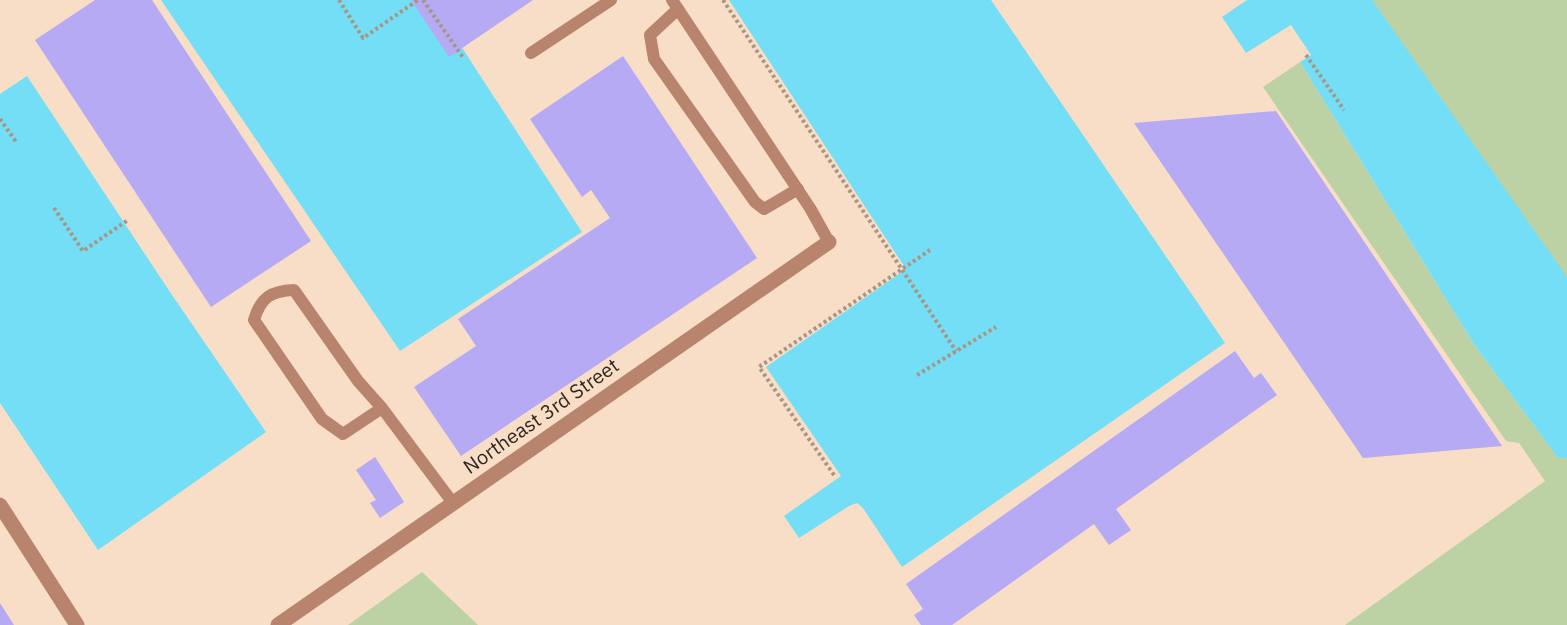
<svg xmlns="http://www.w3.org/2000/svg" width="1567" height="625" font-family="'IBM Plex Sans',sans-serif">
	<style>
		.green { fill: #bcd2a4 }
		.water { fill: #74def6 }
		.building { fill: #b5aaf3 }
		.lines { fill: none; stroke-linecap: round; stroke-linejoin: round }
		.path { stroke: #a89584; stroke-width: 4; stroke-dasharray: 3 3; stroke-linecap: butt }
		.lane { stroke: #b9846d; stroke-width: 12 }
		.street { stroke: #b9846d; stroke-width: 15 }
		.labels { text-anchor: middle; stroke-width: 4.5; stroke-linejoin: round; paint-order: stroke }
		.street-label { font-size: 20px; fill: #30261e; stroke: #f8dec7 }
	</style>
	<rect width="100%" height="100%" fill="#f8dec7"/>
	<!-- green -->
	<g class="green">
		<path d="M1332 0H1567V349Z"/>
		<path d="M1300 62 1475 346 1558 458H1567V625H1345L1545 481 1519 443 1506 441 1263 87Z"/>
		<path d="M422 572 478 625H348Z"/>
	</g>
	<!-- water -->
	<g class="water">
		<path d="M161 0H431L582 232 400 351Z"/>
		<path d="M729 0H991L1225 343 902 567 863 508 857 503 849 506 799 538 784 516 841 476 766 367 906 269Z"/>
		<path d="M1247 0H1372L1567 277V458H1558L1475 346 1300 62 1311 55 1291 25 1246 53 1222 17Z"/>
		<path d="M27 76 170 292 266 432 98 550 0 403V94Z"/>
	</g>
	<!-- building -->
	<g class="building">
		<path d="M95 0H152L311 241 211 307 35 40Z"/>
		<path d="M411 0H533L449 57Z"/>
		<path d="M623 56 757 258 461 456 414 387 476 346 458 319 610 218 591 190 582 197 530 119Z"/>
		<path d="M1276 111 1502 446 1363 458 1134 123Z"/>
		<path d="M1235 351 1254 378 1261 373 1277 395 1116 509 1131 530 1109 545 1094 524 952 625H921L914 615 923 609 906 584Z"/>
		<path d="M375 457 404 502 380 518 370 503 376 500 356 470Z"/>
		<path d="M0 603 14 625H0Z"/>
	</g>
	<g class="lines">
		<!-- path -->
		<g class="path">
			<path d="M339 0 363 38 418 0"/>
			<path d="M423 0 464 59"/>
			<path d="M723 0 956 351"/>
			<path d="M1306 55 1344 110"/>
			<path d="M0 119 17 143"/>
			<path d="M54 208 83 251 128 220"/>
			<path d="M917 375 996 327"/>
			<path d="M834 475 759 367 930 250"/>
		</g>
		<!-- lane -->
		<g class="lane">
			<path d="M672 0 810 208 829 242"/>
			<path d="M678 9 650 35 654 59 755 202 764 209 798 189"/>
			<path d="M531 53 611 0"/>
			<path d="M382 408 343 434 322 419 254 320C261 297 271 291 294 290L358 381 382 408 453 503"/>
		</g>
		<!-- street -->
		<g class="street">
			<path d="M0 505 77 625"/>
			<path d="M278 625 829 242"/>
		</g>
	</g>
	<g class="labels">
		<!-- street labels -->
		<g class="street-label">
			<text transform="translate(541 416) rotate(-35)" y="7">Northeast 3rd Street</text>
		</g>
	</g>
</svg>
